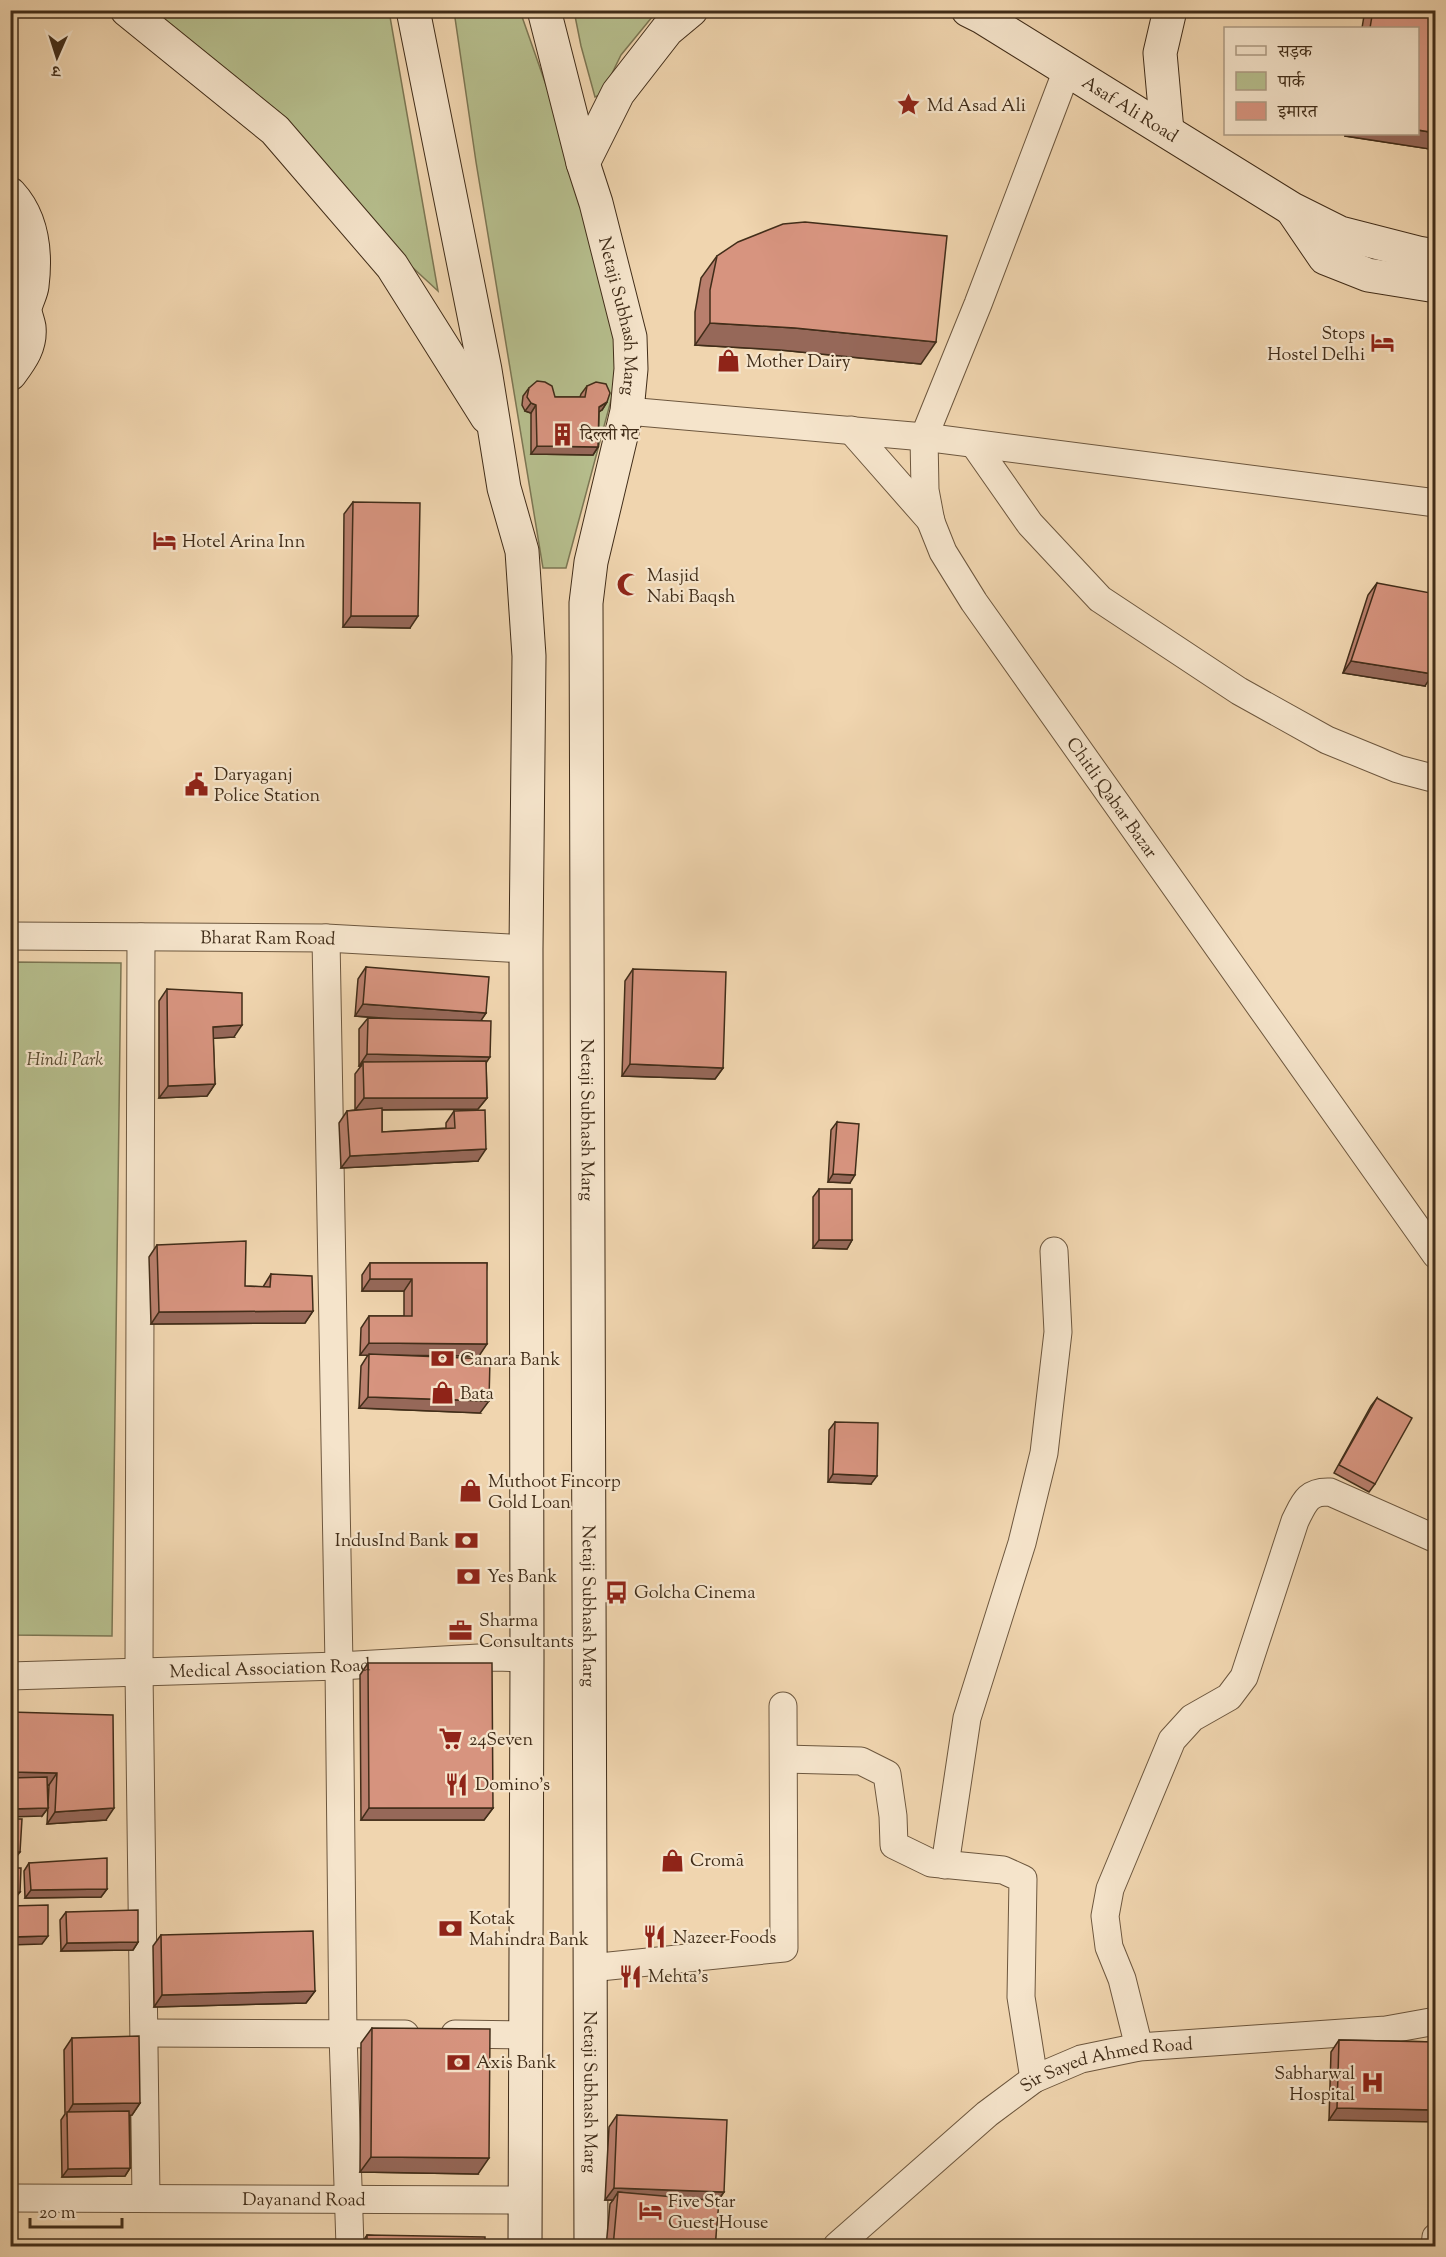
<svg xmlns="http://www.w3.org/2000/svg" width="1446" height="2257" font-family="'Sorts Mill Goudy','Noto Serif Devanagari',serif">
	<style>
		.green { fill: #b6be8d; stroke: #7c7653; stroke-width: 1.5 }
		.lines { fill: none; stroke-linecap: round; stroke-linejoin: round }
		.street-casing { stroke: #6d573e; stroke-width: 29 }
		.secondary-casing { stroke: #412d19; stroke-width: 35 }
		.street { stroke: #f5e4cb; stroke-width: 27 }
		.secondary { stroke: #f5e4cb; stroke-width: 33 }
		.wall { fill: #b97f6d; stroke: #412d19; stroke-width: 1.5 }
		.shaded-wall { fill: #966859; stroke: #412d19; stroke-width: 1.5 }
		.building { fill: #d7947f; stroke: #412d19; stroke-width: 1.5 }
		.labels { text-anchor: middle; stroke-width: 4.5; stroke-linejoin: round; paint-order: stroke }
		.poi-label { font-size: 18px; fill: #412d19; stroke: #f5e4cb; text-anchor: start }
		.street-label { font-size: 18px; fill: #412d19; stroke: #f5e4cb }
		.park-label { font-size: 18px; font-style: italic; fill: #584a30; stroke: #f5e4cb }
	</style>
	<rect width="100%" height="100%" fill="#f0d5af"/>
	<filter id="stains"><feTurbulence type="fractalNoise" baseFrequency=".00333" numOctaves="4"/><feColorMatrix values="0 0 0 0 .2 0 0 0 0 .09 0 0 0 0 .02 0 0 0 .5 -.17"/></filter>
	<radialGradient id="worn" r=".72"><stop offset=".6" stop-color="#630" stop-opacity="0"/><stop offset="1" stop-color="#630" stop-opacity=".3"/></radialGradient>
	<!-- green -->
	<g class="green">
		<path d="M135 11H389L438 291Z"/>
		<path d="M454 11H520L579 179 621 363 566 568H543L476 162Z"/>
		<path d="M574 11H657L621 55 602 94 595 97 581 46Z"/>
		<path d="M11 962 121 963 112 1636 11 1635Z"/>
	</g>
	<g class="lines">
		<defs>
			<g id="street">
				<path id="s1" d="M1067 70 978 304 924 437 925 490 931 522 943 552 974 602 1436 1255"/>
				<path d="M627 411 924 437 1436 503"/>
				<path d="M851 430 931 521"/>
				<path d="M974 444 1030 524 1100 599 1239 691 1327 740 1398 769 1436 779"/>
				<path id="s2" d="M10 936 326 938 526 949"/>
				<path d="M141 937 139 1672 146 2198"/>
				<path d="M326 938 339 1666 343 2035 350 2246"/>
				<path id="s3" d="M10 1676 339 1666 496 1657 527 1658"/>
				<path d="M784 1759 861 1761 887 1774 893 1816 894 1845 931 1863 1003 1870 1023 1879 1021 1997 1034 2079"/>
				<path d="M945 1865 967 1718 1022 1543 1044 1453 1058 1332 1054 1251"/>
				<path d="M590 1968 784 1948 783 1706"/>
				<path d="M145 2033 405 2034"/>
				<path d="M455 2034 525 2035"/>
				<path d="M1139 2047 1122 1979 1109 1947 1105 1916 1110 1889 1172 1740 1192 1718 1229 1697 1244 1677 1295 1521C1304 1503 1307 1491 1330 1492L1436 1539"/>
				<path id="s4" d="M10 2198 525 2200"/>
				<path id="s5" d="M837 2246 987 2114 1034 2079 1081 2059 1139 2047 1386 2030 1436 2021"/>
				<path d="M1435 2246 1436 2237"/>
			</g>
			<g id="secondary">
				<path d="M127 10 275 130 392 266 487 417"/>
				<path d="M413 10 485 370 504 488 522 551 529 656 526 949 527 1658 525 2246"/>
				<path id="s6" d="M544 10 583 163 596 203 630 337 631 369 627 411 591 562 586 603 591 2246"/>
				<path id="s7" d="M968 10 982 17 1292 209 1340 233 1418 253 1436 256"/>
				<path d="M1167 131 1160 53 1170 10"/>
				<path d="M583 163 618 93 667 30 691 10"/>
				<path d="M10 194C33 219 36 254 32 286 31 294 26 301 25 309 25 315 28 321 29 327 31 346 21 359 10 374"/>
				<path d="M1293 211 1325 258 1368 275 1436 286"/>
			</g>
		</defs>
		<!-- street casing -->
		<use href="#street" class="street-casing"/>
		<!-- secondary casing -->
		<use href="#secondary" class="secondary-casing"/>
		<!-- street -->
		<use href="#street" class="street"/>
		<!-- secondary -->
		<use href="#secondary" class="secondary"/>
	</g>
	<!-- wall -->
	<g class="wall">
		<path d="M1365 10H1436V150L1345 136V134H1418V28H1362Z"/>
		<path d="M717 256 921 364 780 350 695 345V312L701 278Z"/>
		<path d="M587 386 607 402 602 410 599 411 598 447 593 455 531 454V413L525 411 522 405 523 396 529 388 555 397H580L581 394Z"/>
		<path d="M353 502 410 628 343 627 344 514Z"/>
		<path d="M1377 583 1425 686 1343 673 1368 595Z"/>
		<path d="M366 967 486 1013 481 1020 486 1062 487 1098 478 1109 382 1110V1132L446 1128V1123L454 1111 478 1161 341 1168 339 1123 347 1111 355 1110V1074L361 1066H359V1029L368 1018H379L355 1016 358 979Z"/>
		<path d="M633 969 723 1068 715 1079 622 1076 625 981Z"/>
		<path d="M167 989 234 1037 213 1038 215 1084 207 1096 159 1098V1001Z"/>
		<path d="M837 1122 850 1183 828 1182 831 1130Z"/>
		<path d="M819 1189 852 1240 847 1249 813 1248V1197Z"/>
		<path d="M157 1245 245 1286 263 1287 271 1274 313 1311 305 1323 151 1324 149 1257Z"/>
		<path d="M370 1263H487L479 1356 394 1355 480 1413 359 1408 361 1366 368 1355H360L361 1328 369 1316H404V1291H362V1275Z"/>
		<path d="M1377 1398 1375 1484 1369 1492 1334 1473 1371 1406Z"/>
		<path d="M835 1422 871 1484 828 1482 829 1430Z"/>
		<path d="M368 1663 493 1808 484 1820H361L360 1675Z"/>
		<path d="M10 1712 106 1820 47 1824 49 1785H47L48 1808 42 1816Z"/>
		<path d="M29 1863 107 1889 101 1897 25 1898 24 1871Z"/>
		<path d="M66 1912 138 1942 133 1950 61 1951 60 1920Z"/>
		<path d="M161 1935 315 1991 306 2003 154 2007 153 1946Z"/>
		<path d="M372 2028 478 2174 360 2172 361 2043Z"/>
		<path d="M72 2038 140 2103 132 2115H130V2168L125 2176 62 2177 61 2120 65 2114 64 2050Z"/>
		<path d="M1339 2040 1436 2042 1329 2120 1331 2052Z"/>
		<path d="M617 2115 724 2192 718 2201 715 2247H606L610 2204 613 2200H605L609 2127Z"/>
		<path d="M367 2235 485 2247H359Z"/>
		<path d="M157 2240 199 2245 202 2241 241 2247H153Z"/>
	</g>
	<!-- shaded-wall -->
	<g class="shaded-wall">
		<path d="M1418 130 1436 133V150L1345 136 1346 134H1418Z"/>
		<path d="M710 323 795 328 936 342 921 364 780 350 695 345Z"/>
		<path d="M607 402 602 410 594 415 599 407Z"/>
		<path d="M531 403 536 405 531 413 525 411Z"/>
		<path d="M537 446 598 447 593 455 531 454Z"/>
		<path d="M351 616H418L410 628 343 627Z"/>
		<path d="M1351 661 1433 674 1425 686 1343 673Z"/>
		<path d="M363 1004 486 1013 478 1025 355 1016Z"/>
		<path d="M242 1025 234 1037 204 1039 213 1027Z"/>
		<path d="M367 1054 490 1057 482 1069 363 1062 361 1066H359Z"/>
		<path d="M630 1064 723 1068 715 1079 622 1076Z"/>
		<path d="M215 1084 207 1096 159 1098 168 1086Z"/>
		<path d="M364 1098H487L478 1109 355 1110Z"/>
		<path d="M486 1149 478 1161 341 1168 350 1156Z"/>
		<path d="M833 1174 855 1175 850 1183 828 1182Z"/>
		<path d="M819 1240H852L847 1249 813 1248Z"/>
		<path d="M370 1279H412L404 1291H362Z"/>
		<path d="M313 1311 305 1323 151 1324 159 1312Z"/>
		<path d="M369 1343 487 1344 479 1356 360 1355Z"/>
		<path d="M368 1397 489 1401 480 1413 359 1408Z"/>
		<path d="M833 1474 877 1476 871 1484 828 1482Z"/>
		<path d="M10 1772 57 1773 49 1785 10 1784Z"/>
		<path d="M48 1808 42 1816 10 1817V1809Z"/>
		<path d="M114 1808 106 1820 47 1824 55 1812Z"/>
		<path d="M369 1808H493L484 1820H361Z"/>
		<path d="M10 1852H20L14 1860H10Z"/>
		<path d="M107 1889 101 1897 25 1898 31 1890Z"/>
		<path d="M20 1892 14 1900H10V1893Z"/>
		<path d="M48 1936 42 1944 10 1945V1937Z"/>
		<path d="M138 1942 133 1950 61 1951 67 1943Z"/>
		<path d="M315 1991 306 2003 154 2007 162 1995Z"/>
		<path d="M140 2103 132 2115 67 2116V2114L73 2104Z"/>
		<path d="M1337 2108 1436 2110V2122L1329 2120Z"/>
		<path d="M371 2157 489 2158 478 2174 360 2172Z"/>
		<path d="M130 2168 125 2176 62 2177 68 2169Z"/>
		<path d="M614 2188 724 2192 715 2204 618 2192 613 2200H605Z"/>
	</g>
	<!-- building -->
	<g class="building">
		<path d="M1373 10H1436V133L1418 130V28H1370Z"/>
		<path d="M805 222 947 236 936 342 795 328 710 323V290L717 256 738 242 783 224Z"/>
		<path d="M537 381 545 382 552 386 555 397H585L587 386 596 382 606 384 610 393 607 402 599 407 598 447 537 446 536 405 531 403 527 397 529 388Z"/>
		<path d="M353 502 420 503 418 616H351Z"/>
		<path d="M1377 583 1436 594V668L1433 674 1351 661Z"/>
		<path d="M366 967 489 977 486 1013 363 1004Z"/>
		<path d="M633 969 726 972 723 1068 630 1064Z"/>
		<path d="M167 989 242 993V1025L213 1027 215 1084 168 1086Z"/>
		<path d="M368 1018 491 1021 490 1057 367 1054Z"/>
		<path d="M486 1061 487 1098H364L363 1062Z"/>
		<path d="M382 1108V1132L455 1128 454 1111 485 1110 486 1149 350 1156 347 1111Z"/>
		<path d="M837 1122 859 1124 855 1175 833 1174Z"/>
		<rect x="819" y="1189" width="33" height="51"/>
		<path d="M246 1241 245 1286 270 1287 271 1274 312 1276 313 1311 159 1312 157 1245Z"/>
		<path d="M370 1263H487V1344L369 1343V1316H412V1279H370Z"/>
		<path d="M369 1354 490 1359 489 1401 368 1397Z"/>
		<path d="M1377 1398 1412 1418 1375 1484 1339 1465Z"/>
		<path d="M835 1422 878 1423 877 1476 833 1474Z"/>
		<path d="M368 1663H492L493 1808H369Z"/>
		<path d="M10 1712 113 1715 114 1808 55 1812 57 1773 10 1772Z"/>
		<path d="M47 1777 48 1808 10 1809V1778Z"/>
		<path d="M10 1819H22L20 1852H10Z"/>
		<path d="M107 1858V1889L31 1890 29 1863Z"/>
		<path d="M10 1868H21L20 1892 10 1893Z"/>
		<path d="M48 1905V1936L10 1937V1906Z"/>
		<path d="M138 1910V1942L67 1943 66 1912Z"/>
		<path d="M313 1931 315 1991 162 1995 161 1935Z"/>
		<path d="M372 2028 490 2029 489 2158 371 2157Z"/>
		<path d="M139 2036 140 2103 73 2104 72 2038Z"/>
		<path d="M1339 2040 1436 2042V2110L1337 2108Z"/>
		<path d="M129 2111 130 2168 68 2169 67 2112Z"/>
		<path d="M617 2115 727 2120 724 2192 614 2188Z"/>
		<path d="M618 2192 719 2201 715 2247H613Z"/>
		<path d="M367 2235 485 2237V2247H367Z"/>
		<path d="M65 2240 135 2244V2247H65Z"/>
		<path d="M157 2240 199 2242V2247H157Z"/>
		<path d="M202 2241 241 2242V2247H202Z"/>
		<path d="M291 2242 335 2243V2247H291Z"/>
		<path d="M246 2243 285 2245V2247H246Z"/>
	</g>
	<!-- icons -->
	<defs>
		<symbol id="sight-bare" viewBox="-9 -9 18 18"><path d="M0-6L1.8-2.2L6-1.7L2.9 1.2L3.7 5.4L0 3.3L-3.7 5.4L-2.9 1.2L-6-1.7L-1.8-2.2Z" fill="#8f2418" stroke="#f5e4cb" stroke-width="2.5" paint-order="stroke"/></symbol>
		<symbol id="hotel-bare" viewBox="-9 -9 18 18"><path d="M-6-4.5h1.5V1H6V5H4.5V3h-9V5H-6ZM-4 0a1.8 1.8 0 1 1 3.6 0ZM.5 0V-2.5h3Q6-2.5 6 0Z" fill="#8f2418" stroke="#f5e4cb" stroke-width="2.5" paint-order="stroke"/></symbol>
		<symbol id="shop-bare" viewBox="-9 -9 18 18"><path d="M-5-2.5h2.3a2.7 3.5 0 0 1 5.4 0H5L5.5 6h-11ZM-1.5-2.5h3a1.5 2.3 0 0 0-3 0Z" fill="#8f2418" stroke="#f5e4cb" stroke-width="2.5" paint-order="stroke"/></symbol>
		<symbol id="building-bare" viewBox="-9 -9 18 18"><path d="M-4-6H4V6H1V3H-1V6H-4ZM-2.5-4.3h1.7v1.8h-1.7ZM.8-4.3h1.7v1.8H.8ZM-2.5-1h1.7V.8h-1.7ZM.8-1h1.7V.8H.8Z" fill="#8f2418" stroke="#f5e4cb" stroke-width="2.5" paint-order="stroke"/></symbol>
		<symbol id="mosque-bare" viewBox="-9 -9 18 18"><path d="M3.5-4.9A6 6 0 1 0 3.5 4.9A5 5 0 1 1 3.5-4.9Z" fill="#8f2418" stroke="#f5e4cb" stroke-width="2.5" paint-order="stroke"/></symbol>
		<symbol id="civic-bare" viewBox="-9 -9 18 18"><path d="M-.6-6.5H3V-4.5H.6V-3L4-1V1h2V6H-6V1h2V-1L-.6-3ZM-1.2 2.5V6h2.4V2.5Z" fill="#8f2418" stroke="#f5e4cb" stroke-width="2.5" paint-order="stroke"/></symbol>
		<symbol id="bank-bare" viewBox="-9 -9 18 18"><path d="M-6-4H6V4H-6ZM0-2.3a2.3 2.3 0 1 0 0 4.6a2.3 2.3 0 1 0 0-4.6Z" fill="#8f2418" stroke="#f5e4cb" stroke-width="2.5" paint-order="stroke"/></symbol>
		<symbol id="bus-bare" viewBox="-9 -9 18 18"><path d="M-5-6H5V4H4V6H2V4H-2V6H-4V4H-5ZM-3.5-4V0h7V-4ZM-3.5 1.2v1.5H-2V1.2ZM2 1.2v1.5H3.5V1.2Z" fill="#8f2418" stroke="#f5e4cb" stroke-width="2.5" paint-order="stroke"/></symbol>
		<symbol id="office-bare" viewBox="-9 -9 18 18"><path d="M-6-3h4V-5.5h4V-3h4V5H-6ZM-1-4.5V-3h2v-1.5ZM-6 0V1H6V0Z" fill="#8f2418" stroke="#f5e4cb" stroke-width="2.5" paint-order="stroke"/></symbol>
		<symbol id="supermarket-bare" viewBox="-9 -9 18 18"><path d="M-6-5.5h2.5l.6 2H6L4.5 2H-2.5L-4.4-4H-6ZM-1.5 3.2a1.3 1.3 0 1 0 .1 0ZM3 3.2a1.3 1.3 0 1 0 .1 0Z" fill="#8f2418" stroke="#f5e4cb" stroke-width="2.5" paint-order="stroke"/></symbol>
		<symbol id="restaurant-bare" viewBox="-9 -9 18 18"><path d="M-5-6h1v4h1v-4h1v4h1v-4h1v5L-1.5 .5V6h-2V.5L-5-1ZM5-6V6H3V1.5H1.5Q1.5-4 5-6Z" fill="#8f2418" stroke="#f5e4cb" stroke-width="2.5" paint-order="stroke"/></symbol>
		<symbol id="hospital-bare" viewBox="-9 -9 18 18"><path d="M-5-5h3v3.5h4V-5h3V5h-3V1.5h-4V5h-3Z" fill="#8f2418" stroke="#f5e4cb" stroke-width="2.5" paint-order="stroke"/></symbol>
	</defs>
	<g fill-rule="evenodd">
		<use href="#sight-bare" x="892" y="88" width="33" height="33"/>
		<use href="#hotel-bare" x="1366" y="326" width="33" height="33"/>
		<use href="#shop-bare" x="712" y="344" width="33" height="33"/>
		<use href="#building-bare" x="546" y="418" width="33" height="33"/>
		<use href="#hotel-bare" x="148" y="524" width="33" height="33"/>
		<use href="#mosque-bare" x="612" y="568" width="33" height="33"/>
		<use href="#civic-bare" x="180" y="768" width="33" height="33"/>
		<use href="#bank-bare" x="426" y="1342" width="33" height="33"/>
		<use href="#shop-bare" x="426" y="1376" width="33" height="33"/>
		<use href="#shop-bare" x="454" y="1474" width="33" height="33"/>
		<use href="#bank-bare" x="450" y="1524" width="33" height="33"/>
		<use href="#bank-bare" x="452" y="1560" width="33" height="33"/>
		<use href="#bus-bare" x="600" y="1576" width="33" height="33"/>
		<use href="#office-bare" x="444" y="1614" width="33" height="33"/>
		<use href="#supermarket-bare" x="434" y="1722" width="33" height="33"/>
		<use href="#restaurant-bare" x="440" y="1768" width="33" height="33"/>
		<use href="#shop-bare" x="656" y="1844" width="33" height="33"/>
		<use href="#bank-bare" x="434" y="1912" width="33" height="33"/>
		<use href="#restaurant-bare" x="638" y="1920" width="33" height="33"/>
		<use href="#restaurant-bare" x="614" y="1960" width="33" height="33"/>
		<use href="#bank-bare" x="442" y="2046" width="33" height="33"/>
		<use href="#hospital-bare" x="1356" y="2066" width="33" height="33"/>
		<use href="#hotel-bare" x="634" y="2194" width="33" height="33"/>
	</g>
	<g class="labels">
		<!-- poi labels -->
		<g class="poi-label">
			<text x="927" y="111">Md Asad Ali</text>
			<text x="1365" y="339" text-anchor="end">Stops<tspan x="1365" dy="21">Hostel Delhi</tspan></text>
			<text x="746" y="367">Mother Dairy</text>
			<text x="580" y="440">दिल्ली गेट</text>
			<text x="182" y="547">Hotel Arina Inn</text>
			<text x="647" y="581">Masjid<tspan x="647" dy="21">Nabi Baqsh</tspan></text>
			<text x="214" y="780">Daryaganj<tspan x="214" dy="21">Police Station</tspan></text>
			<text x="460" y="1365">Canara Bank</text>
			<text x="460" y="1399">Bata</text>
			<text x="488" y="1487">Muthoot Fincorp<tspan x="488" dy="21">Gold Loan</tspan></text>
			<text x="449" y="1546" text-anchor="end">IndusInd Bank</text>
			<text x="487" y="1582">Yes Bank</text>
			<text x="634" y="1598">Golcha Cinema</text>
			<text x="479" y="1626">Sharma<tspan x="479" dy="21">Consultants</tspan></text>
			<text x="469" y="1745">24Seven</text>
			<text x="475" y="1790">Domino's</text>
			<text x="690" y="1866">Cromā</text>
			<text x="469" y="1924">Kotak<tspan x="469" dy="21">Mahindra Bank</tspan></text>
			<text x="673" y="1943">Nazeer Foods</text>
			<text x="648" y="1982">Mehta's</text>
			<text x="476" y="2068">Axis Bank</text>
			<text x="1355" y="2079" text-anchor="end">Sabharwal<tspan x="1355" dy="21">Hospital</tspan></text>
			<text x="668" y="2207">Five Star<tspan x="668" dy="21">Guest House</tspan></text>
		</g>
		<!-- street labels -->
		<g class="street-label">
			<text dy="6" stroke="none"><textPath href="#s7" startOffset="190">Asaf Ali Road</textPath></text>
			<text dy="6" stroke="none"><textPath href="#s6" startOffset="316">Netaji Subhash Marg</textPath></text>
			<text dy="6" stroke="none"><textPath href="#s1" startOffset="810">Chitli Qabar Bazar</textPath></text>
			<text dy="6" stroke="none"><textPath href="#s2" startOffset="258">Bharat Ram Road</textPath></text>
			<text dy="6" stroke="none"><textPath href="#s6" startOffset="1126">Netaji Subhash Marg</textPath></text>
			<text dy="6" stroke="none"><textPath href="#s6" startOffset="1612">Netaji Subhash Marg</textPath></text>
			<text dy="6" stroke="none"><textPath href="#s3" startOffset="260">Medical Association Road</textPath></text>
			<text dy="6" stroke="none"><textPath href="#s5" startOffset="333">Sir Sayed Ahmed Road</textPath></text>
			<text dy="6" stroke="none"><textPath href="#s6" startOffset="2098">Netaji Subhash Marg</textPath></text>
			<text dy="6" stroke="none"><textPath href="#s4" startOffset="294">Dayanand Road</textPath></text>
		</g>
		<!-- park labels -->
		<g class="park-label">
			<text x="65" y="1065">Hindi Park</text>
		</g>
	</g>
	<!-- margin -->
	<rect width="1446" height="2257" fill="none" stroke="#f0d5af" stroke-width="36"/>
	<rect x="12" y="12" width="1422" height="2233" fill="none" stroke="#412d19" stroke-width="3"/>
	<rect x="18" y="18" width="1410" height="2221" fill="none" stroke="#412d19" stroke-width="1.5"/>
	<!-- legend -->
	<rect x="1224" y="27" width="195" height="108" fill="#f5e4cb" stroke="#ad9b84" stroke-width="1.5"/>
	<rect x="1236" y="46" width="30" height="9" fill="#f5e4cb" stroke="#ad9b84" stroke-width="1.5"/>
	<text x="1278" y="57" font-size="18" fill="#412d19">सड़क</text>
	<rect x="1236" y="72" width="30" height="18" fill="#b6be8d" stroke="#ad9b84" stroke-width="1.5"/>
	<text x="1278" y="87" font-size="18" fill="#412d19">पार्क</text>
	<rect x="1236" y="102" width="30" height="18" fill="#d7947f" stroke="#ad9b84" stroke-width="1.5"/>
	<text x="1278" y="117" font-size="18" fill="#412d19">इमारत</text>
	<!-- north arrow -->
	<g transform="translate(57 57) rotate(183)" stroke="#f5e4cb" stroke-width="4.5" paint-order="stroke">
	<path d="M0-4.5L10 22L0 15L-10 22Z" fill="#412d19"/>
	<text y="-9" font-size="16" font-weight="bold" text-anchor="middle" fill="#412d19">उ</text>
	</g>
	<!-- scale -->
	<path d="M30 2218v9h92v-9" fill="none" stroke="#412d19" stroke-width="3"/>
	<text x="39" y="2218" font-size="18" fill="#412d19" stroke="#f5e4cb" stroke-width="4.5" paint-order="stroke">20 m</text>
	<rect width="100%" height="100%" filter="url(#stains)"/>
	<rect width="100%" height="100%" fill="url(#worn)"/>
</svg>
